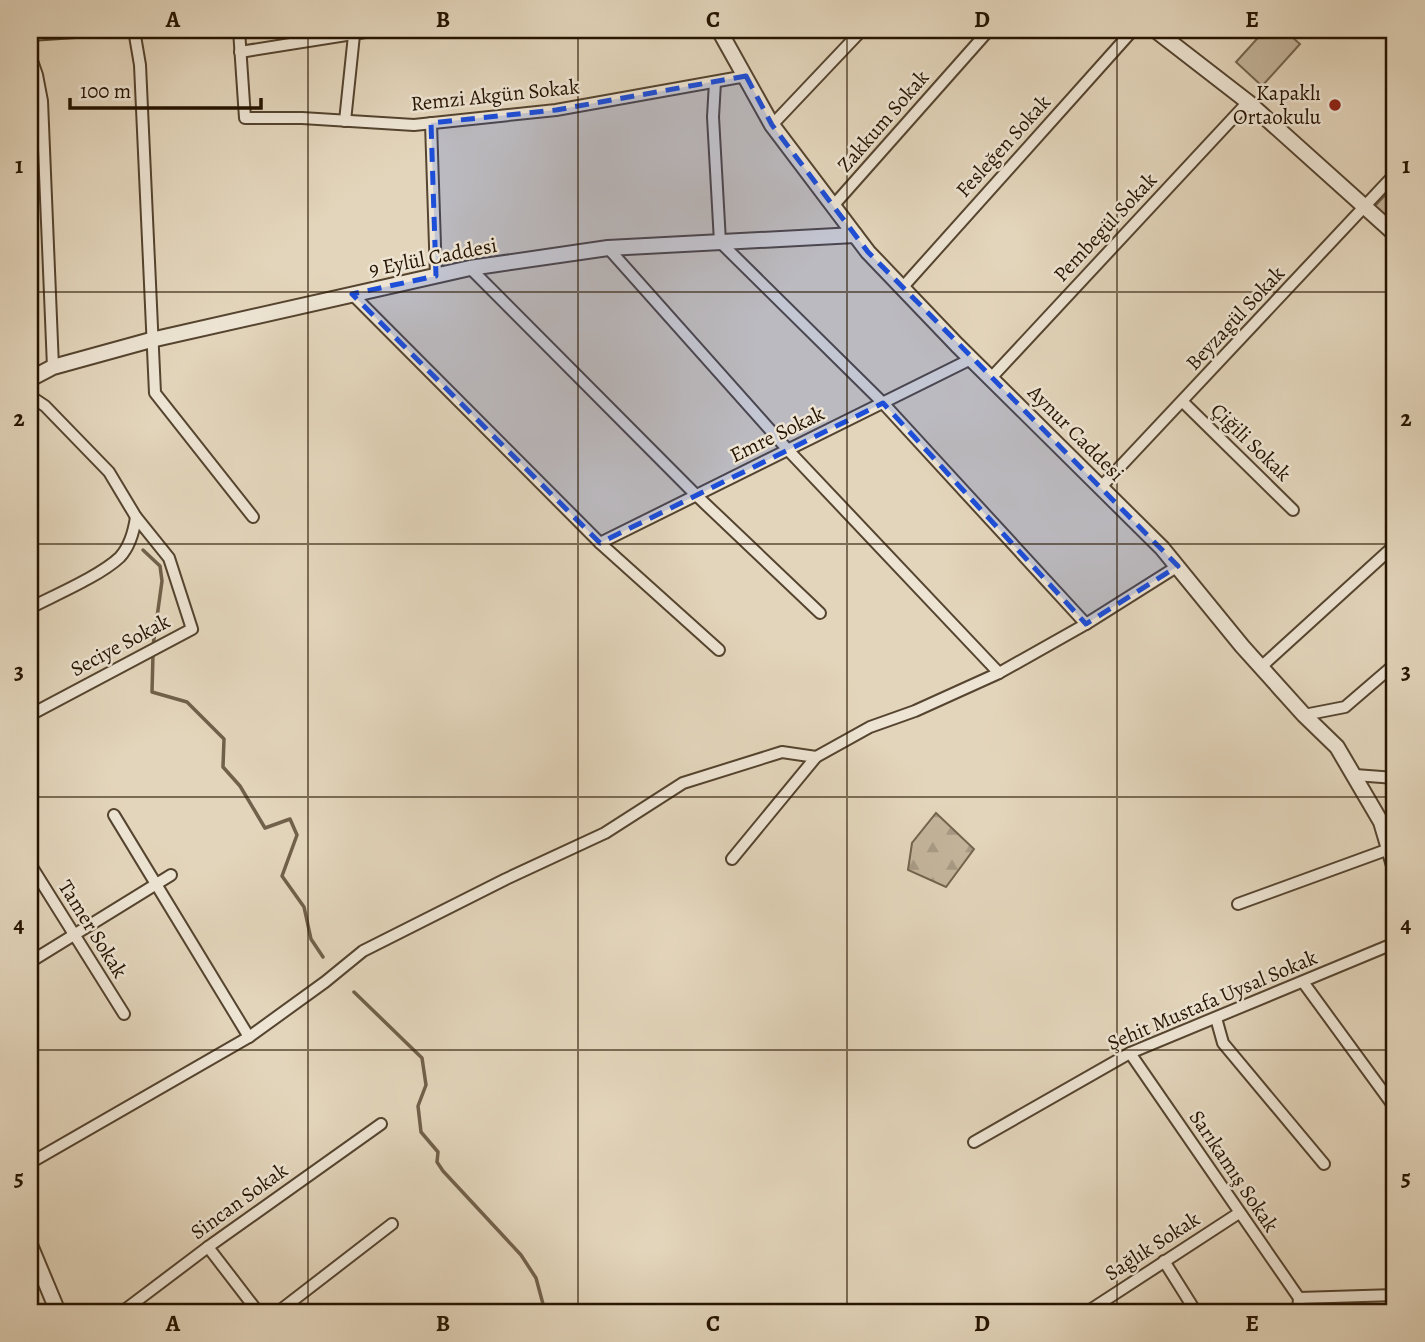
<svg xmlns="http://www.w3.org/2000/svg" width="1425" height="1342" font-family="Alegreya,serif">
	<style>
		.grass { fill: url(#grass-tufts); stroke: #74644e; stroke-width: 2 }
		.forest { fill: url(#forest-firs); stroke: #74644e; stroke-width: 2 }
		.garden { fill: #c3b49b; stroke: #74644e; stroke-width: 2 }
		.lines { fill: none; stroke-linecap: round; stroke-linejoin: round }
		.stream { stroke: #71604a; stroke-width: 3.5 }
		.minor-casing { stroke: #55442f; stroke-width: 14 }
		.tertiary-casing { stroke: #55442f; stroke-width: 18 }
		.minor { stroke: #ede4d3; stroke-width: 10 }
		.tertiary { stroke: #ede4d3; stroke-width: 14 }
		.marked { fill: #1d4ed8; fill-opacity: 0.2; stroke: #1d4ed8; stroke-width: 5; stroke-dasharray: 14 9; stroke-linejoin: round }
		.grid { fill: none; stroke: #261400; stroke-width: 2; stroke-opacity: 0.55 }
		.poi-dot { fill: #8f2418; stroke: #ede4d3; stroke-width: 2.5 }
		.labels { text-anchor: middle; stroke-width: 5; stroke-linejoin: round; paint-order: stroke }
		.poi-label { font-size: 21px; fill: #261400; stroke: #ede4d3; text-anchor: end }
		.street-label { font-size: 21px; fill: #261400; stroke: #ede4d3 }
		.neatline { fill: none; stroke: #261400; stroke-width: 2.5 }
		.grid-label { font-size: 23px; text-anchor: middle; font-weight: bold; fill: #261400 }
	</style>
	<defs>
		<pattern id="grass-tufts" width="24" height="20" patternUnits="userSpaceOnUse" patternTransform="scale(1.75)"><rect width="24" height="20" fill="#c3b49b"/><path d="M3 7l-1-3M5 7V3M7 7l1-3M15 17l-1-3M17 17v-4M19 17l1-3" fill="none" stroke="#a79a84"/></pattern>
		<pattern id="forest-firs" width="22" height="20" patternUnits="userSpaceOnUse" patternTransform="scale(1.75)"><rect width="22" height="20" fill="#c3b49b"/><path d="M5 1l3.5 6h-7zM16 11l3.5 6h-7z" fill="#a79a84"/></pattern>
	</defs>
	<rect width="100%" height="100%" fill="#e3d5bb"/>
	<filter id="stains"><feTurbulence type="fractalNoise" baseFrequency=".00286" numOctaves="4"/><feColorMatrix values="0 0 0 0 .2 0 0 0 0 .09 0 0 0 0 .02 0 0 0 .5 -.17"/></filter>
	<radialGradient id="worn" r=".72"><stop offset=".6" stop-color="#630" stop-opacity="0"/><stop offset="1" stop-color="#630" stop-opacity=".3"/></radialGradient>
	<!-- grass -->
	<path class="grass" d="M1395 185V226L1374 207Z"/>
	<!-- forest -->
	<path class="forest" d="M936 813 974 849 946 887 908 870 912 843Z"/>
	<!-- garden -->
	<path class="garden" d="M1265 30H1284L1300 44 1262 86 1236 62Z"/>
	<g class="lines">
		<!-- stream -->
		<g class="stream">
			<path d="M143 550 160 566 162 581 153 646"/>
			<path d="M153 654 152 692 187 702 224 739 223 767 240 786 265 828 290 819 297 835 282 876 304 907 311 939 323 957"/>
			<path d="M354 992 422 1058 426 1085 418 1106 421 1132 438 1152 437 1162 443 1171 521 1255 536 1278 543 1304 550 1312"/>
		</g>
		<defs>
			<g id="minor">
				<path d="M134 30 140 65 155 393 253 517"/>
				<path d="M239 30 245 118H302L414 125 556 110 746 76"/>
				<path d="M30 35 106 30"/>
				<path d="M240 52 378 30"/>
				<path d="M30 55 37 75 42 101 53 367"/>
				<path d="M715 82 713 117 720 242 883 403 1086 624"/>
				<path d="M345 121 354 35 352 30"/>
				<path d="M431 123 436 276"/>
				<path d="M772 125 862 30"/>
				<path d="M833 206 989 30"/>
				<path d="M608 248 788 450 999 673"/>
				<path d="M470 268 696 495 820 613"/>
				<path d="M902 288 1133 30"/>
				<path d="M352 294 600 543 719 650"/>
				<path d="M991 378 1248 102"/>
				<path d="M30 396 45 406 109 472 136 517 169 558 192 629 30 715"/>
				<path d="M1183 402 1293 510"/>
				<path d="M1101 487 1395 174"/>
				<path d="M600 543 971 359"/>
				<path d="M30 608C55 595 100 576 120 557 130 546 134 531 136 517"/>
				<path d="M1261 667 1395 545"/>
				<path d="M1304 715 1345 707 1395 664"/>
				<path d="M1355 775 1395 778"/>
				<path d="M114 815 249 1037"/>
				<path d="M732 859 816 757 870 727 915 711 999 673 1086 624 1178 566"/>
				<path d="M30 864 124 1014"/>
				<path d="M1238 904 1389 849"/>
				<path d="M30 962 171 875"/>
				<path d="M1303 982 1395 1108"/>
				<path d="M1216 1018 1223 1043 1324 1164"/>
				<path d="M1130 1053 1299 1298 1298 1312"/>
				<path d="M974 1142 1130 1053 1395 943"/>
				<path d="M30 1163 249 1037 325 982 363 951 506 879 605 833 683 783 782 752 816 757"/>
				<path d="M208 1247 258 1312"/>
				<path d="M1164 1261 1196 1312"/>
				<path d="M1299 1298 1395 1295"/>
				<path d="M122 1312 208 1247 381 1124"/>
				<path d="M278 1312 392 1224"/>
				<path d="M1087 1312 1239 1213"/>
			</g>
			<g id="tertiary">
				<path d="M719 30 772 125 868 252 957 345 1162 548 1242 646 1304 715 1337 747 1381 822 1395 869"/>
				<path d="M1155 30 1248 102 1395 234"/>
				<path d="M30 379 53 367 151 340 470 268 608 248 855 235"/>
				<path d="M30 1245 58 1312"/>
			</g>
		</defs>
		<!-- minor casing -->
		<use href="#minor" class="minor-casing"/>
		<!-- tertiary casing -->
		<use href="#tertiary" class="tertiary-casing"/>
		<!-- minor -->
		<use href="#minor" class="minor"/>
		<!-- tertiary -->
		<use href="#tertiary" class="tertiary"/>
	</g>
	<!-- marked area -->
	<path class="marked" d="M746 76 772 125 868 252 1178 566 1086 624 883 403 600 543 352 294 436 276 431 123 556 110Z"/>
	<!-- grid -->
	<path class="grid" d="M308 30V1312M578 30V1312M847 30V1312M1117 30V1312M30 292H1395M30 544H1395M30 797H1395M30 1050H1395"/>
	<!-- markers -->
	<circle class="poi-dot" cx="1335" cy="105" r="7"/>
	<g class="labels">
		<!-- poi labels -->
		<g class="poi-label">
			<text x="1321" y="100">Kapaklı<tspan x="1321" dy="24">Ortaokulu</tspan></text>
		</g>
		<!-- street labels -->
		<g class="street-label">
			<text transform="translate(495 95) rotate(-6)" y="7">Remzi Akgün Sokak</text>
			<text transform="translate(883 121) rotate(-49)" y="7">Zakkum Sokak</text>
			<text transform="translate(1003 146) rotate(-48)" y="7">Fesleğen Sokak</text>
			<text transform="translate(1105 227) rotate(-47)" y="7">Pembegül Sokak</text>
			<text transform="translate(433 257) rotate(-11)" y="7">9 Eylül Caddesi</text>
			<text transform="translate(1235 318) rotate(-47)" y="7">Beyzagül Sokak</text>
			<text transform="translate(1076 433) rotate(45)" y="7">Aynur Caddesi</text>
			<text transform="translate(777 434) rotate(-26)" y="7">Emre Sokak</text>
			<text transform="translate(1251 442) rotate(44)" y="7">Çiğili Sokak</text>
			<text transform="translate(120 645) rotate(-28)" y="7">Seciye Sokak</text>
			<text transform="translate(93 929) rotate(58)" y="7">Tamer Sokak</text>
			<text transform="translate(1212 1000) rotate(-23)" y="7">Şehit Mustafa Uysal Sokak</text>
			<text transform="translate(1234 1171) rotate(56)" y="7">Sarıkamış Sokak</text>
			<text transform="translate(239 1201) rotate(-36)" y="7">Sincan Sokak</text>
			<text transform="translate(1152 1246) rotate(-33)" y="7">Sağlık Sokak</text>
		</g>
	</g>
	<!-- margin -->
	<rect width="1425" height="1342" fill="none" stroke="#e3d5bb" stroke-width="77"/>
	<!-- scale -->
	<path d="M70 98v10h191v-10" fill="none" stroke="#261400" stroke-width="3.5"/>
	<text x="80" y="98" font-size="21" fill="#261400" stroke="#ede4d3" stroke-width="5" paint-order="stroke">100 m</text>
	<rect x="38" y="38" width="1348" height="1266" class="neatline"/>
	<g class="grid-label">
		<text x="173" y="27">A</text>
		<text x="443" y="27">B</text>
		<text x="713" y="27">C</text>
		<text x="982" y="27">D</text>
		<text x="1252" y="27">E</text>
		<text x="19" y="173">1</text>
		<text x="1406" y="173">1</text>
		<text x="19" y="426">2</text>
		<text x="1406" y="426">2</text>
		<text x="19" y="679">3</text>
		<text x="1406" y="679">3</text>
		<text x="19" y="932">4</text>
		<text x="1406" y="932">4</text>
		<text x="19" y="1185">5</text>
		<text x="1406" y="1185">5</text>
		<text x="173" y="1331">A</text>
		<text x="443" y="1331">B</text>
		<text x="713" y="1331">C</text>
		<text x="982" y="1331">D</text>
		<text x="1252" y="1331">E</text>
	</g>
	<rect width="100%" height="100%" filter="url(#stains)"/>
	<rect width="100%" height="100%" fill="url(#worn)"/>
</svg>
